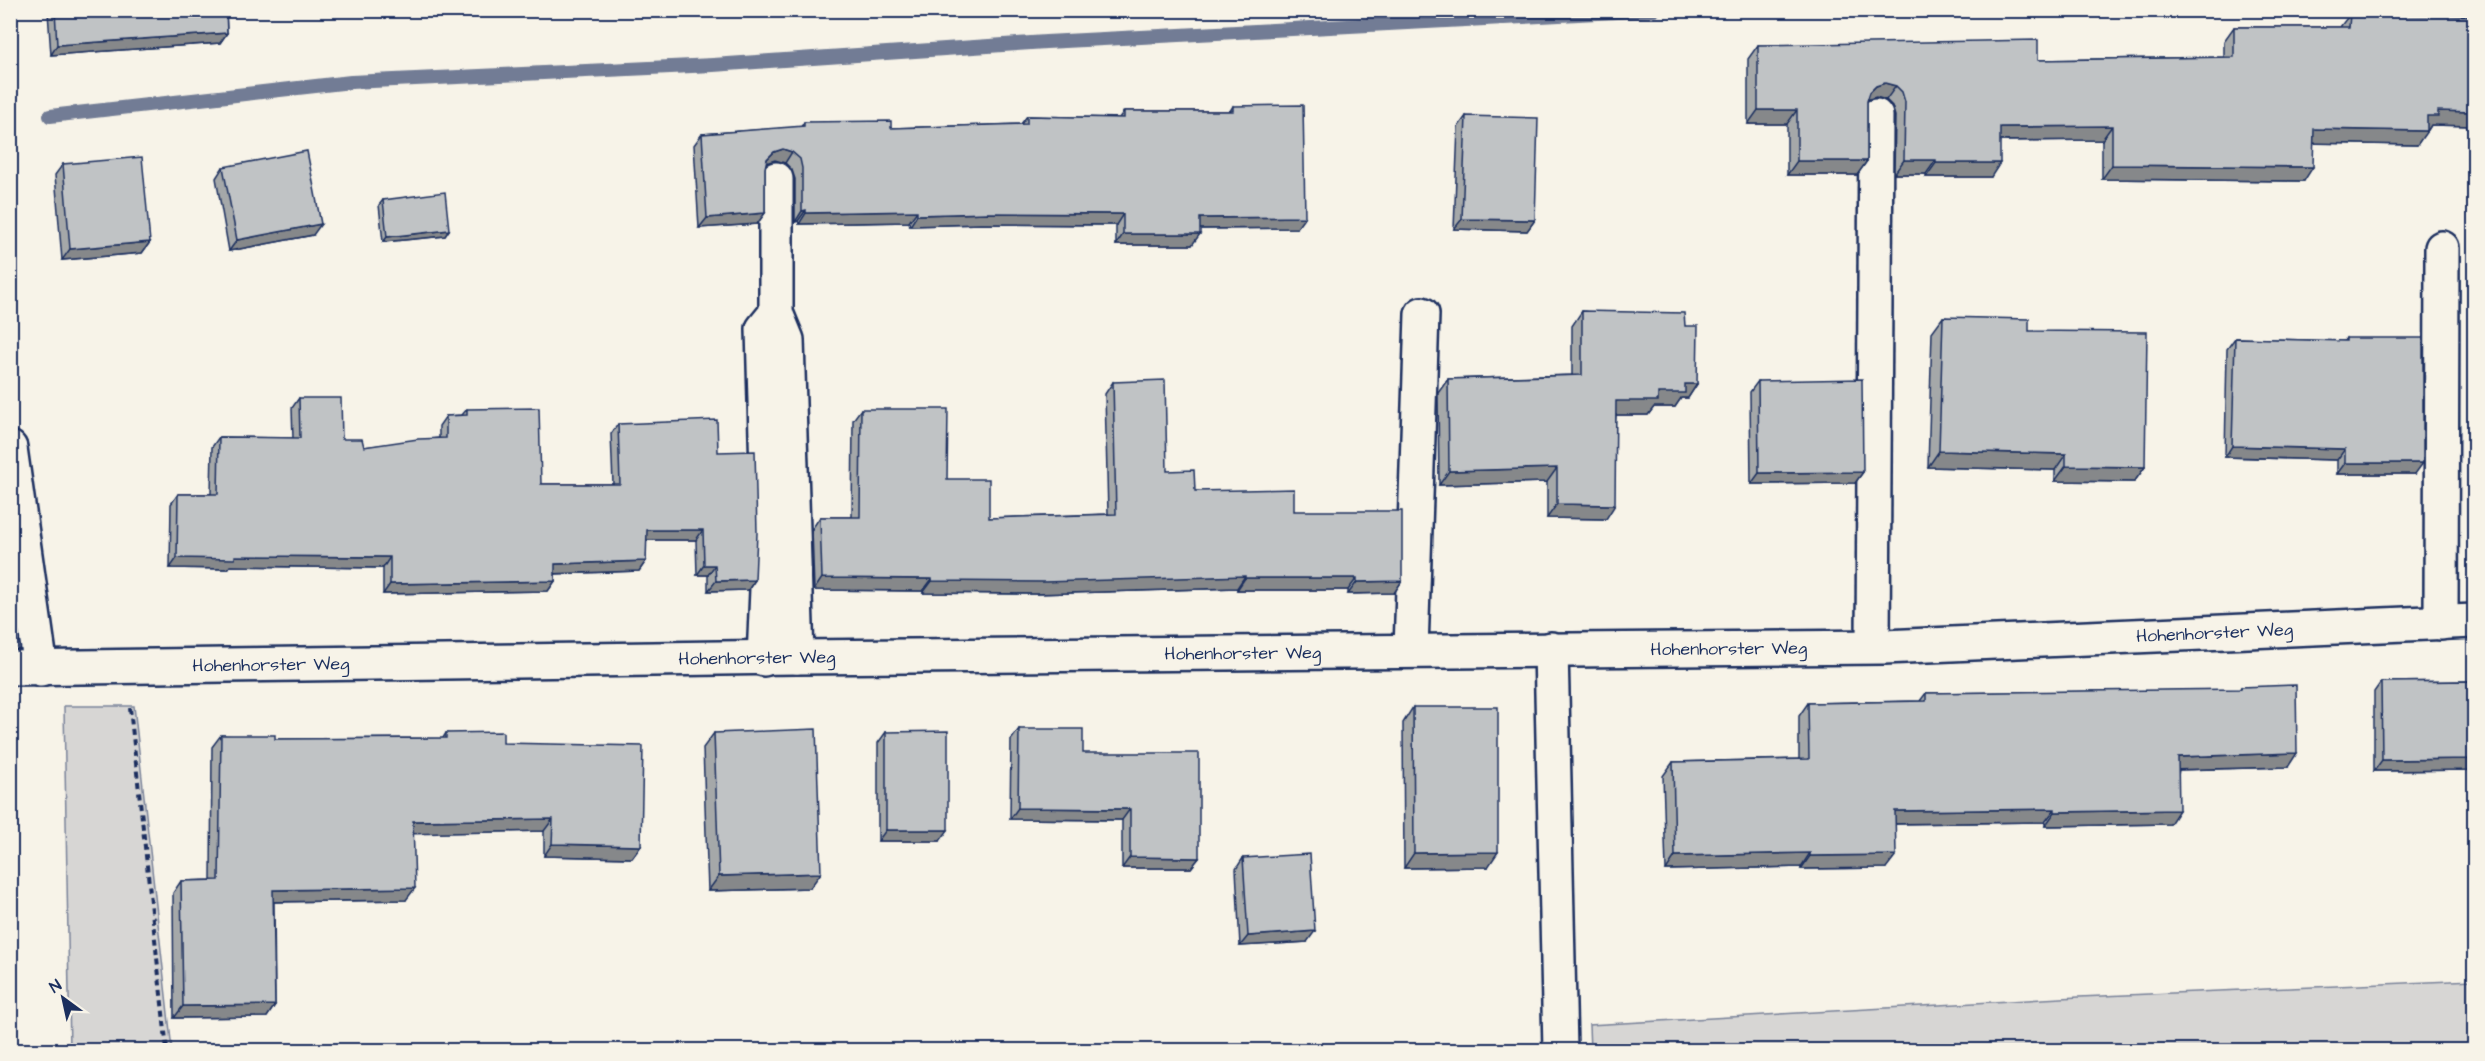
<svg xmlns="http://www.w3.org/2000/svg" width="2485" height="1061" font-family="'Architects Daughter',sans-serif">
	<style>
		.green { fill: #d7d6d4; stroke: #798299; stroke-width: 1.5 }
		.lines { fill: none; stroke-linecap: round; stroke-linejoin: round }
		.stream { stroke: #727c95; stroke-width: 14 }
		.minor-casing { stroke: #1b2f5e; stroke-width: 38 }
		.path { stroke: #1b2f5e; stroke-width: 4; stroke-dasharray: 6 4.5; stroke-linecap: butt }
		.minor { stroke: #f7f3e8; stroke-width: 33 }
		.wall { fill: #a5a8a9; stroke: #1b2f5e; stroke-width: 1.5 }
		.shaded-wall { fill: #86888a; stroke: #1b2f5e; stroke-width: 1.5 }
		.building { fill: #c0c3c5; stroke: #1b2f5e; stroke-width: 1.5 }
		.labels { text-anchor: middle; stroke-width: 5; stroke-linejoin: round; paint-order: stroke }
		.street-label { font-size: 18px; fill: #1b2f5e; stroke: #f7f3e8 }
	</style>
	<rect width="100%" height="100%" fill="#f7f3e8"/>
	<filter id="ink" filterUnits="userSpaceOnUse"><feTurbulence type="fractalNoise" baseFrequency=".0167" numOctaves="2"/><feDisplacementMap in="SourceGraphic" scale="12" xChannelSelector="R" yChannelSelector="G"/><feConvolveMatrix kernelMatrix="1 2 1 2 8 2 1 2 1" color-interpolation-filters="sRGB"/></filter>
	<g filter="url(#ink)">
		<!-- green -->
		<g class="green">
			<path d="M64 706H134L172 1050H70Z"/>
			<path d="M2474 980V1050H1590L1589 1025 2079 997Z"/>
		</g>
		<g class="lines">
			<!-- stream -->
			<path class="stream" d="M50 116 351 82 713 65 1046 42 1654 10"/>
			<defs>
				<g id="minor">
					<path d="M776 313 787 340 797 657"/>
					<path d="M10 448 41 669"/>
					<path d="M2441 623 2442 248"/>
					<path d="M1873 646 1876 116"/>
					<path d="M1551 649 1560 1050"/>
					<path d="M1411 650 1422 314"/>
					<path d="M764 659 769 543 763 329 776 313V179"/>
					<path id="s1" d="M10 668 797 657 1884 647 2474 621"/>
				</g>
			</defs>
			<!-- minor casing -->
			<use href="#minor" class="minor-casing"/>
			<!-- path -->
			<path class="path" d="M130 708 167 1050"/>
			<!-- minor -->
			<use href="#minor" class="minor"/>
		</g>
		<!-- wall -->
		<g class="wall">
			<path d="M49 10H226L227 33 220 43 51 55 48 12Z"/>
			<path d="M2468 10H2475V126L2431 125 2428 130H2427L2417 145 2314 143 2304 181 2102 179V140L2000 141 1991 177H1926V174H1894L1895 116 1892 106 1886 100 1876 97 1868 100 1867 101V161L1857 175H1787V124H1748V59L1758 45 2038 60 2224 57V41L2234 27H2340L2350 14 2464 16Z"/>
			<path d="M1233 106 1297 228 1200 229 1192 245H1116V225L981 224 910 226 909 222 799 224 798 221 795 222V179L792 170 785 163 775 160 766 163 765 168V213L757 224 699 228 694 145 702 134 801 127 804 122 891 128 1021 124 1027 116 1119 118 1124 111H1230Z"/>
			<path d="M1466 116 1535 220 1527 231 1454 229 1458 127Z"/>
			<path d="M63 164 150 242 142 253 62 260 55 175Z"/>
			<path d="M223 167 313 235 229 251 216 178Z"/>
			<path d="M383 200 449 230 445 236 383 242 379 205Z"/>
			<path d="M1582 311 1685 326 1697 384 1688 398H1681L1675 407H1654L1648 415H1616L1606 519 1547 518V482L1439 485 1438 393 1448 379 1572 375V326Z"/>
			<path d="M1943 317 2029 331 2145 467 2134 482 2055 481V470L1928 467 1932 332Z"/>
			<path d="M2235 338 2344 341 2346 338 2415 474H2337V460L2225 457 2227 349Z"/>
			<path d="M1758 381 1863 472 1855 483 1751 484 1750 392Z"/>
			<path d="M1113 382 1167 471 1195 491 1294 511 1402 581 1394 593 1348 594V590H1237V588L1035 594 923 593V591L814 590 812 529 820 517H852L853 420 861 409 947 479 989 518 1108 514 1105 394Z"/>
			<path d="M299 398 342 439 364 447 439 438V426L446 416 462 415 467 409 541 484H613L611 434 618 424 718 452 755 580 748 590 708 591V575H697L696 540H646V561L639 571 555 574V581L548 591 383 594V568L230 566 228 569 170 568 171 504 178 494H211L212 447 219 437 293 438 292 408Z"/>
			<path d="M2475 681V770L2374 771V692L2381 682Z"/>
			<path d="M2241 687 2288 767 2179 770 2170 824 2045 826V822L1895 824 1886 868 1801 869V867L1666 870 1663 776 1673 762 1799 759V716L1808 703 1920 701 1926 693 2239 690Z"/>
			<path d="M1413 707 1488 867 1404 868 1403 723Z"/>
			<path d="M1019 729 1083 753 1199 858 1191 868H1122V820L1010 819 1011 740Z"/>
			<path d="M886 732 940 841H878V743Z"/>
			<path d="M446 733 503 743 641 846 632 858 544 856V831L413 833 406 900 274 902 275 1005 267 1017 174 1018 173 893 181 881 211 880 212 747 221 735 275 739 443 738Z"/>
			<path d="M714 733 810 888 708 891 703 748Z"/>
			<path d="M1243 858 1307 942 1240 946 1236 869Z"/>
		</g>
		<!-- shaded-wall -->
		<g class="shaded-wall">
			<path d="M227 33 220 43 51 55 57 45Z"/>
			<path d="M1885 83 1896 86 1886 100 1876 97 1866 100 1870 92 1876 86Z"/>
			<path d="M1758 110H1797L1787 124H1748Z"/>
			<path d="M2438 111 2475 112V126L2431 125 2428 130H2417L2427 116Z"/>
			<path d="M2112 126 2102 140 1991 141 2000 127Z"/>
			<path d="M2314 129 2427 131 2417 145 2304 143Z"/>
			<path d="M783 149 792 152 785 163 775 160 766 163 767 159 774 152Z"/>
			<path d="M1904 160H1936L1926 174H1894Z"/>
			<path d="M1797 161H1867L1857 175H1787Z"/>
			<path d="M1936 163H2000L1991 177H1926Z"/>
			<path d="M2112 165 2313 167 2304 181 2102 179Z"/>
			<path d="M806 210 798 221 795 222 802 211Z"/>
			<path d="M917 211 909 222 799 224 806 213Z"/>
			<path d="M765 213 757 224 699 228 707 218Z"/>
			<path d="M988 213 1123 214 1116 225 981 224 910 226 917 215Z"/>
			<path d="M1305 217 1297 228 1192 229 1200 218Z"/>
			<path d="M1462 219 1535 220 1527 231 1454 229Z"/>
			<path d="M321 224 313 235 229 251 237 240Z"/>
			<path d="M449 230 445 236 383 242 387 237Z"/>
			<path d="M1123 234H1200L1192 245H1116Z"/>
			<path d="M150 242 142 253 62 260 70 249Z"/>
			<path d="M1685 384H1697L1688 398H1681L1675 407H1654L1648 415H1607L1616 401 1658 393Z"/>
			<path d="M2232 446 2345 449 2337 460 2225 457Z"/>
			<path d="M1939 451 2066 454 2055 470 1928 467Z"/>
			<path d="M2345 463H2423L2415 474H2337Z"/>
			<path d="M2066 466 2145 467 2134 482 2055 481Z"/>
			<path d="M1557 468 1547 482 1439 485 1449 471Z"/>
			<path d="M1863 472 1855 483 1751 484 1759 473Z"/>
			<path d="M1557 504 1615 505 1606 519 1547 518Z"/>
			<path d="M647 530H703L696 540H640Z"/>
			<path d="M235 556 390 557 383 568 230 566 228 569 170 568 177 558Z"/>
			<path d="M646 561 639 571 548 574 555 564Z"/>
			<path d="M704 565H715L708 575H697Z"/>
			<path d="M1245 576 1237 588 1035 594 923 593 932 581Z"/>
			<path d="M822 578 932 579 923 591 814 590Z"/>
			<path d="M1245 578H1357L1348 590H1237Z"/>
			<path d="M755 580 748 590 708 591 716 581Z"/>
			<path d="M555 581 548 591 383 594 390 584Z"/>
			<path d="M1402 581 1394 593 1348 594 1357 582Z"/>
			<path d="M2297 753 2288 767 2169 770 2178 757Z"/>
			<path d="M2475 759V770L2374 771 2382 760Z"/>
			<path d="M1018 808 1130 809 1122 820 1010 819Z"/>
			<path d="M2055 809 2045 822 1886 824 1895 811Z"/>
			<path d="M2179 810 2170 824 2045 826 2055 812Z"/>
			<path d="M553 819 544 831 405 834 413 821Z"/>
			<path d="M886 830H948L940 841H878Z"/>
			<path d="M552 844 641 846 632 858 544 856Z"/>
			<path d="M1498 852 1488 867 1404 868 1414 853Z"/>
			<path d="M1810 853 1801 867 1666 870 1675 856Z"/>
			<path d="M1896 855 1886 868 1801 869 1810 856Z"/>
			<path d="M1130 857 1199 858 1191 868H1122Z"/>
			<path d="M821 873 810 888 708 891 719 876Z"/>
			<path d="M415 888 406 900 265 902 273 890Z"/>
			<path d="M1315 931 1307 942 1240 946 1248 936Z"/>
			<path d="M275 1005 267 1017 174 1018 183 1006Z"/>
		</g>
		<!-- building -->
		<g class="building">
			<path d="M55 10H226L227 33 57 45Z"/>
			<path d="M2474 10H2475V112L2438 111V116H2427V131L2314 129 2313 167 2112 165V126L2000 127V163H1936V160H1904L1905 102 1902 92 1896 86 1885 83 1876 86 1870 92 1867 101V161H1797V110H1758V45L2038 40V60L2234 57V27H2349L2350 14 2474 16Z"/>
			<path d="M1303 105 1305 217 1200 218V234H1123V214L988 213 917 215V211L806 213V210L802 211V168L800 159 792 152 783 149 774 152 767 159 765 168V213L707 218 702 134 804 126V122L891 121V128L1027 124V116L1124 118V111H1233V106Z"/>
			<path d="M1466 116 1538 118 1535 220 1462 219Z"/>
			<path d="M307 151 321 224 237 240 223 167Z"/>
			<path d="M142 157 150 242 70 249 63 164Z"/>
			<path d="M445 192 449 230 387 237 383 200Z"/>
			<path d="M1582 311 1684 313 1685 326H1698L1697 384H1685V393H1658V401H1616L1615 505 1557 504V468L1449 471 1448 379 1582 375Z"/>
			<path d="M1943 317 2029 319V331L2147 332 2145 467 2066 466V454L1939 451Z"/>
			<path d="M2235 338 2346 341V338H2423V463H2345V449L2232 446Z"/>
			<path d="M1862 379 1863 472 1759 473 1758 381Z"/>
			<path d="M1165 380 1167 471 1194 470 1195 491 1294 489V511H1402V581L1357 582V578H1245V576L1044 582 932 581V579L822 578 820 517H860L861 409H948L947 479H989V518L1116 514 1113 382Z"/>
			<path d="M299 398H341L342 439H362L364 447 418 439 446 438V416L467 415V409L539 408 541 484H620L618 424 717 420 718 452 755 451 757 533 755 580 716 581 715 565H704L703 530H647L646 561 555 564V581L390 584V557L235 556V559L177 558 178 494H218L219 437 300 438Z"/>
			<path d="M2475 681V759L2382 760 2381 682Z"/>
			<path d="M2296 685 2297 753 2178 757 2179 810 2055 812V809L1895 811 1896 855 1810 856V853L1675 856 1673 762 1809 759 1808 703 1926 701V693L2241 689V687Z"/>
			<path d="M1413 707H1498V852L1414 853Z"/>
			<path d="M816 729 821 873 719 876 714 733Z"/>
			<path d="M1019 729H1083V753H1199V858L1130 857V809L1018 808Z"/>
			<path d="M948 731V830H886V732Z"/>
			<path d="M503 732V743L643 746 641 846 552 844 553 819 413 821 415 888 273 890 275 1005 183 1006 181 881 219 880 221 735H275V739L446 738V733Z"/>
			<path d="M10 736H13L10 782Z"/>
			<path d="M1310 854 1315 931 1248 936 1243 858Z"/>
		</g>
	</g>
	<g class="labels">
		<!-- street labels -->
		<g class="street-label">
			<text dy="6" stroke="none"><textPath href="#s1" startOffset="2205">Hohenhorster Weg</textPath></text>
			<text dy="6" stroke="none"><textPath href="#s1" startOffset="1719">Hohenhorster Weg</textPath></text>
			<text dy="6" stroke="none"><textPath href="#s1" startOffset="1233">Hohenhorster Weg</textPath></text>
			<text dy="6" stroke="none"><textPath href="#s1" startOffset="747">Hohenhorster Weg</textPath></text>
			<text dy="6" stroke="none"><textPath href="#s1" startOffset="261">Hohenhorster Weg</textPath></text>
		</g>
	</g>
	<!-- margin -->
	<rect width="2485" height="1061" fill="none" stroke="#f7f3e8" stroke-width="36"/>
	<rect x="18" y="18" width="2449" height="1025" fill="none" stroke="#1b2f5e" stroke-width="2" filter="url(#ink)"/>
	<!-- north arrow -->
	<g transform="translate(63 998) rotate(327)" stroke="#f7f3e8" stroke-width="4.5" paint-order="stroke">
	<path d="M0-4.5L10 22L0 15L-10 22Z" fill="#1b2f5e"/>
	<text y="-9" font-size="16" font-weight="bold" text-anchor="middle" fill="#1b2f5e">N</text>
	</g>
</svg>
